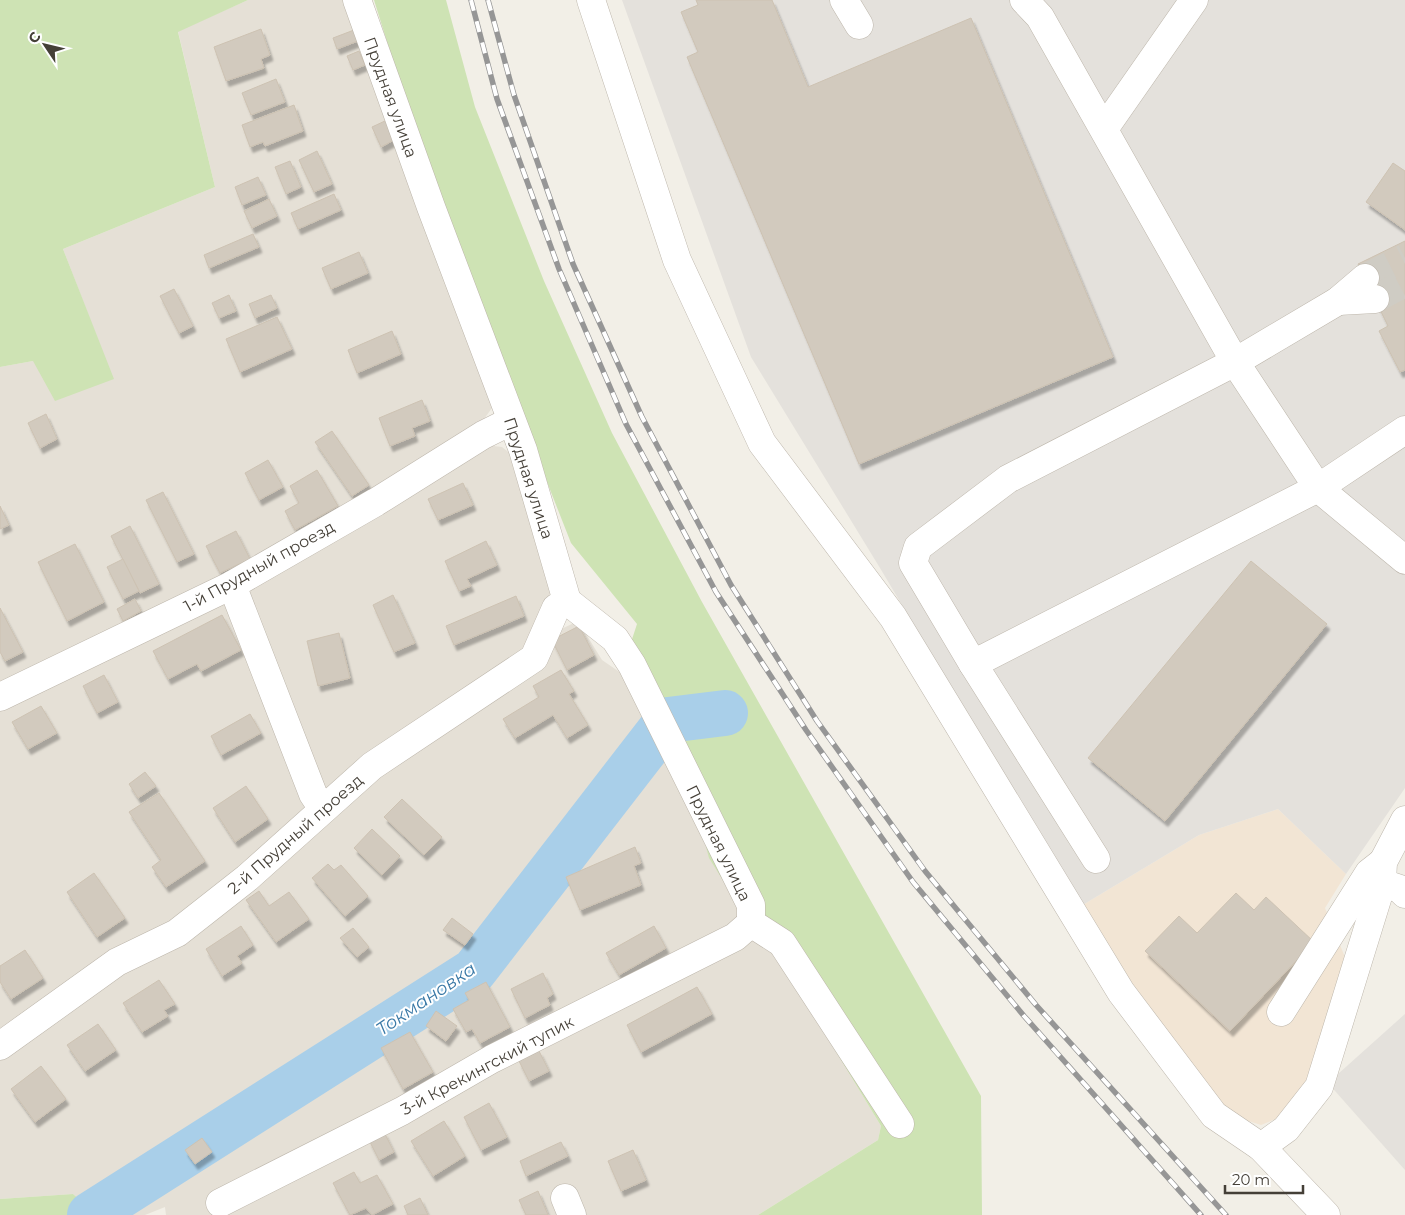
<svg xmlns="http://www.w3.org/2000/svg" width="1405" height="1215" font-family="Montserrat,sans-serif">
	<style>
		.residential { fill: #e5e0d6 }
		.commercial { fill: #f2e5d4 }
		.industrial { fill: #e4e1dc }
		.green { fill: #cee3b4 }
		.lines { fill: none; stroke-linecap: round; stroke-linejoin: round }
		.river { stroke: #a9cfe9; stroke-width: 46 }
		.building { fill: #d2cabe; stroke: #cdc2b2; filter: url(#shadow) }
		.minor-tunnel { stroke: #cfccc4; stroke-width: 28; stroke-dasharray: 28 14; stroke-linecap: butt }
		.minor-casing { stroke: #bdb6ab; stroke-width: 29 }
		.minor { stroke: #fff; stroke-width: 28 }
		.rail-casing { stroke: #969696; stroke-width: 5.5 }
		.rail { stroke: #fff; stroke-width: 4; stroke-dasharray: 11; stroke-linecap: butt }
		.labels { text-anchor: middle; stroke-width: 4; stroke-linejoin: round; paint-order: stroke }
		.street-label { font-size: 16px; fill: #443f37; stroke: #fff }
		.water-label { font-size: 18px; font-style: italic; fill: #3a79a6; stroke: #fff }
	</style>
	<defs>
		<filter id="shadow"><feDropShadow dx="3" dy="5.5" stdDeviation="1" flood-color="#0004"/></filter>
	</defs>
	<rect width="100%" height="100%" fill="#f2efe7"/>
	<!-- residential -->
	<g class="residential">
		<path d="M248 0H348L490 397 492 408 481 423 229 577 0 686V367L33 361 113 379 63 249 215 187 178 31Z"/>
		<path d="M485 445 502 447 515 457 553 567 548 608 529 655 242 873 0 1038V708Z"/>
		<path d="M578 621 602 660 621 673 770 943 881 1126 878 1140 758 1215H166L165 1207 145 1215H97L73 1194 0 1199V1054L375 777 551 634Z"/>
	</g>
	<!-- commercial -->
	<path class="commercial" d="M1278 809 1346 874 1325 908 1349 967 1313 1079 1285 1115 1261 1125 1233 1116 1202 1087 1127 984 1081 906 1199 835Z"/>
	<!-- industrial -->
	<g class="industrial">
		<path d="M622 0H1405V788L1346 874 1278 809 1199 835 1081 906 880 568 751 357Z"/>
		<path d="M1405 1014V1170L1328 1083Z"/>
	</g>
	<!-- green -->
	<g class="green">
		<path d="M0 0H248L178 32 215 187 63 249 114 379 55 401 33 361 0 367Z"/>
		<path d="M374 0H446L475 107 544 281 612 433 702 602 981 1096 982 1215H758L878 1140 881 1126 770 943 740 908 709 858 698 817 621 673 637 624 571 543 437 202Z"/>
		<path d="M73 1194 97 1215H0V1199Z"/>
	</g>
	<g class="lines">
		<!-- river -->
		<path class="river" d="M90 1215 474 971 668 720 725 713"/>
	</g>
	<!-- building -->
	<g class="building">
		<path d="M696 0H772L808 87 971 18 1113 357 859 464 687 57 698 52 681 12 698 5Z"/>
		<path d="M261 29 270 55 261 59 264 68 226 81 214 47Z"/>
		<path d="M354 30 358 41 337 49 333 38Z"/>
		<path d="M359 51 365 65 353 70 347 56Z"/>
		<path d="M276 79 285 102 251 115 242 93Z"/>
		<path d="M294 105 303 131 265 146 263 142 250 147 242 125Z"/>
		<path d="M387 120 396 139 381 147 372 127Z"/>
		<path d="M317 151 332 184 314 192 299 160Z"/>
		<path d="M290 161 301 187 286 194 275 167Z"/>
		<path d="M1393 163 1405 171V230L1366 202Z"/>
		<path d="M258 177 266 195 242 205 235 187Z"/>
		<path d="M334 194 341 210 298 229 291 213Z"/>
		<path d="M269 199 277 216 252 228 244 211Z"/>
		<path d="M253 234 259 247 209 268 204 255Z"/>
		<path d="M1405 241V370L1400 372 1379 331 1388 326 1358 264Z"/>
		<path d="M359 252 368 273 331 289 322 268Z"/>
		<path d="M174 289 193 326 179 333 160 296Z"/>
		<path d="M229 295 236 311 219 318 212 303Z"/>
		<path d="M271 295 277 308 255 318 249 304Z"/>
		<path d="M277 317 292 349 240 372 226 339Z"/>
		<path d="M392 331 401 354 357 373 348 350Z"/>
		<path d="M422 400 430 421 412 428 415 436 390 446 379 418Z"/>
		<path d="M46 414 57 439 40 448 28 423Z"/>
		<path d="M332 431 369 485 352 496 315 442Z"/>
		<path d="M268 460 283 487 259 500 245 473Z"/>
		<path d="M317 470 338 506 295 530 285 511 299 503 290 486Z"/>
		<path d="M463 483 473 505 438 520 428 499Z"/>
		<path d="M163 492 194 554 177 562 146 500Z"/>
		<path d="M0 506 9 525 0 529Z"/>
		<path d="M130 526 159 584 140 593 111 536Z"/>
		<path d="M236 531 250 559 220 573 206 546Z"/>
		<path d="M486 541 497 565 467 579 471 586 459 591 445 561Z"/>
		<path d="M75 544 104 602 67 621 38 562Z"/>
		<path d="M123 559 139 591 123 599 107 567Z"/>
		<path d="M1251 561 1327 624 1165 821 1088 758Z"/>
		<path d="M393 595 415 643 394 652 373 605Z"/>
		<path d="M516 596 524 616 454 645 446 626Z"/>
		<path d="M135 599 141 611 123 621 117 609Z"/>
		<path d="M0 608 23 652 5 661 0 652Z"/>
		<path d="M222 615 241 650 201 671 197 664 168 679 153 651Z"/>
		<path d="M579 626 594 655 567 670 552 640Z"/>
		<path d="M339 633 350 678 318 686 307 641Z"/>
		<path d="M561 670 574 691 569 694 588 725 567 738 553 715 515 738 503 719 539 697 533 686Z"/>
		<path d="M104 675 118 702 97 713 83 686Z"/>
		<path d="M41 706 57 733 28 749 12 722Z"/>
		<path d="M250 714 261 733 221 755 211 736Z"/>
		<path d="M145 772 156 786 138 798 129 784Z"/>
		<path d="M246 786 268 819 235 842 213 808Z"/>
		<path d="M159 793 205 861 166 887 152 867 161 860 129 812Z"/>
		<path d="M402 799 442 837 424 855 384 817Z"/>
		<path d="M372 829 400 856 382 875 354 848Z"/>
		<path d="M635 847 641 863 634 866 641 885 580 910 566 877Z"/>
		<path d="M328 864 334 870 341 865 368 896 345 916 312 878Z"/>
		<path d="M94 873 125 918 97 937 67 892Z"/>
		<path d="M259 891 269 906 289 892 309 919 276 942 246 900Z"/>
		<path d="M1236 893 1254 910 1266 897 1314 942 1230 1031 1145 951 1179 916 1197 933Z"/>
		<path d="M452 918 473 934 465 945 443 930Z"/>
		<path d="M241 926 253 945 237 956 242 963 222 976 206 949Z"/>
		<path d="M654 926 666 948 619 975 606 953Z"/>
		<path d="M353 928 369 947 357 957 340 938Z"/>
		<path d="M25 950 43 978 11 999 0 982V966Z"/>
		<path d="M543 973 553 994 547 998 550 1005 525 1018 511 989Z"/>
		<path d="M159 980 175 1004 164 1010 168 1016 142 1032 123 1003Z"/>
		<path d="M486 982 510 1027 480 1043 472 1029 466 1032 453 1009 469 1000 465 993Z"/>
		<path d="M697 987 712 1014 641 1052 627 1025Z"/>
		<path d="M436 1011 457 1026 446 1041 426 1026Z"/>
		<path d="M98 1024 116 1050 85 1071 67 1045Z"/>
		<path d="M410 1032 433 1072 403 1089 381 1048Z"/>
		<path d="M539 1051 549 1071 529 1081 519 1061Z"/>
		<path d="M41 1066 66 1099 35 1122 11 1089Z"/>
		<path d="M489 1103 507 1137 481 1150 464 1117Z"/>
		<path d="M444 1121 465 1156 433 1176 411 1141Z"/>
		<path d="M384 1132 394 1152 379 1160 369 1140Z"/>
		<path d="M202 1138 212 1152 195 1164 185 1150Z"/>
		<path d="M561 1142 568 1156 526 1176 520 1161Z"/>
		<path d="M633 1150 646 1180 621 1191 608 1161Z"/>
		<path d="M354 1172 360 1183 377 1175 393 1204 372 1215 366 1208 350 1215 333 1183Z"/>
		<path d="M538 1191 548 1215H526L519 1200Z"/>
		<path d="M420 1198 428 1215H408L404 1206Z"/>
	</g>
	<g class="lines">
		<!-- minor-tunnel -->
		<g class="minor-tunnel">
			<path d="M1365 278 1405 258"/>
			<path d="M1375 299 1405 283"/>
		</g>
		<defs>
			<g id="minor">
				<path d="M357 0 431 207 523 450 567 601 615 639 632 665 751 905V923"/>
				<path d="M591 0 677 260 762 443 893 617 1121 992 1214 1115 1261 1147 1286 1129 1319 1087 1382 883 1383 862 1405 820"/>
				<path d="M844 0 859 25"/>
				<path d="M1024 0 1040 17 1235 362 1318 488 1405 560"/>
				<path d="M1104 129 1194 0"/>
				<path d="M1365 278 1338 301 1235 362 1008 479 918 547 913 563 973 664 1318 488 1405 430"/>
				<path d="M1338 301 1375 299"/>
				<path d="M232 585 313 794 323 809"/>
				<path d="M973 664 1096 859"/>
				<path d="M0 697 232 585 376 502 483 435 511 421"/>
				<path d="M1382 883 1400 889 1405 894"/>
				<path d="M751 923 782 943 900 1124"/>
				<path d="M1281 1012 1369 873 1383 862"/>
				<path d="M0 1046 117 962 177 933 247 878 372 766 534 658 556 608 567 601"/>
				<path d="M1261 1147 1326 1215"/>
				<path d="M565 1198 572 1215"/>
				<path d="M220 1203 402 1111 492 1059 735 937 751 923"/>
			</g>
		</defs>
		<!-- minor casing -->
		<use href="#minor" class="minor-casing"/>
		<!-- minor -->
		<use href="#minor" class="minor"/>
		<defs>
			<g id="rail">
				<path d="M471 0 497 99 559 269 626 424 716 592 806 730 913 882 1024 1016 1201 1215"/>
				<path d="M488 0 514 95 573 264 642 417 731 585 817 721 925 871 1036 1005 1226 1215"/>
			</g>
		</defs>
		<!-- rail casing -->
		<use href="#rail" class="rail-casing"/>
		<!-- rail -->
		<use href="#rail" class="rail"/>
	</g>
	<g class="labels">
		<!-- street labels -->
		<g class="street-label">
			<text transform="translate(391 97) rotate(70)" y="6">Прудная улица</text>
			<text transform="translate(529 478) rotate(72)" y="6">Прудная улица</text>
			<text transform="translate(259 566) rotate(-29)" y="6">1-й Прудный проезд</text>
			<text transform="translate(295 834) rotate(-41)" y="6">2-й Прудный проезд</text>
			<text transform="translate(719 843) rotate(64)" y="6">Прудная улица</text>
			<text transform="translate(487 1065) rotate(-28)" y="6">3-й Крекингский тупик</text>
		</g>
		<!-- water labels -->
		<g class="water-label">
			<text transform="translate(426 999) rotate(-34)" y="6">Токмановка</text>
		</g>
	</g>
	<!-- north arrow -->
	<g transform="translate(45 45) rotate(305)" stroke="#ffffff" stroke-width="4" paint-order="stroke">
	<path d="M0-4L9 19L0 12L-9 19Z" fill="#443f37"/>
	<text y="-8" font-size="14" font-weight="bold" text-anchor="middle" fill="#443f37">С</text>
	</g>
	<!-- scale -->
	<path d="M1225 1185v8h78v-8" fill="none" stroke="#443f37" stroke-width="2.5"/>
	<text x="1232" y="1185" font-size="15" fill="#443f37" stroke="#ffffff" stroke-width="4" paint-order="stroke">20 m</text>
</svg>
